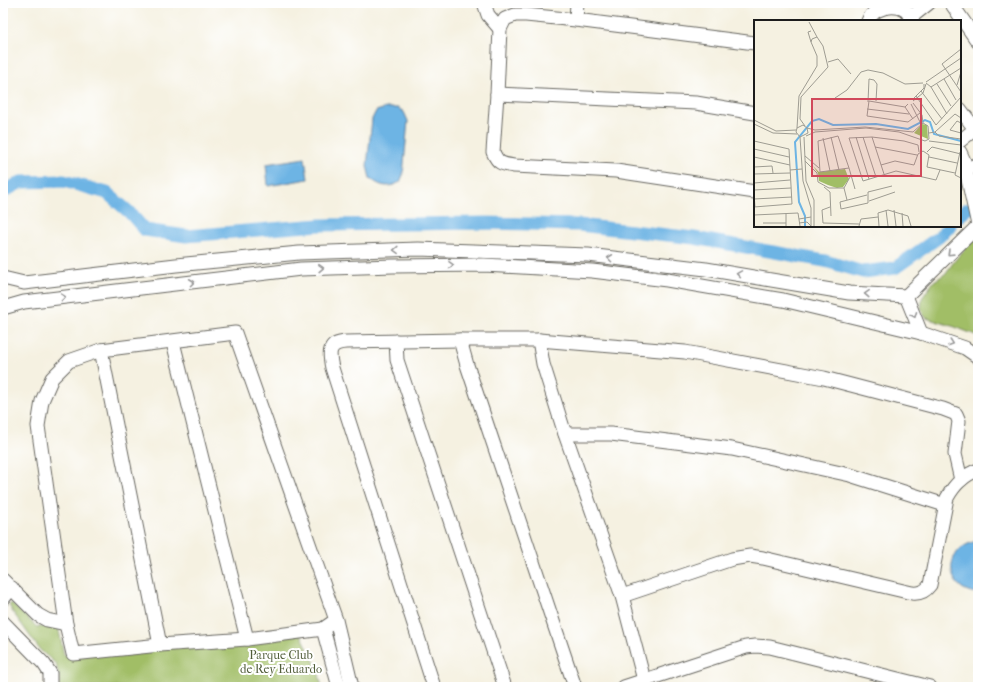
<svg xmlns="http://www.w3.org/2000/svg" width="981" height="690" font-family="'IM FELL French Canon',serif">
	<style>
		.green { fill: #a1be66; stroke: #5e6d41 }
		.water { fill: #6db4e4; stroke: #446880 }
		.lines { fill: none; stroke-linecap: round; stroke-linejoin: round }
		.canal { stroke: #6db4e4; stroke-width: 13 }
		.street-casing { stroke: #686761; stroke-width: 15 }
		.street { stroke: #fff; stroke-width: 13 }
		.oneway { stroke: #999 }
		.labels { text-anchor: middle; stroke-width: 4; stroke-linejoin: round; paint-order: stroke }
		.park-label { font-size: 12px; fill: #515d3a; stroke: #fff }
		.inset-river { fill: none; stroke: #6db4e4; stroke-width: 2 }
		.inset-road { fill: none; stroke: #9e9c92; stroke-width: 1 }
		.view { fill: #d1495b; fill-opacity: 0.15; stroke: #d1495b; stroke-width: 2 }
		.inset-edge { fill: none; stroke: #1c1c1c; stroke-width: 2 }
	</style>
	<rect width="100%" height="100%" fill="#fff"/>
	<filter id="ink" filterUnits="userSpaceOnUse"><feTurbulence type="fractalNoise" baseFrequency=".025" numOctaves="2"/><feDisplacementMap in="SourceGraphic" scale="8" xChannelSelector="R" yChannelSelector="G"/><feConvolveMatrix kernelMatrix="1 2 1 2 8 2 1 2 1" color-interpolation-filters="sRGB"/></filter>
	<filter id="wash" filterUnits="userSpaceOnUse"><feTurbulence type="fractalNoise" baseFrequency=".012" numOctaves="4" result="noise"/><feDisplacementMap in="SourceGraphic" scale="16" xChannelSelector="R" yChannelSelector="G"/><feGaussianBlur stdDeviation="0.9" result="paint"/><feColorMatrix in="noise" values="0 0 0 0 0 0 0 0 0 0 0 0 0 0 0 0 0 1.4 0 .05"/><feComposite in="paint" operator="in"/></filter>
	<g filter="url(#wash)">
		<rect width="100%" height="100%" fill="#f5f1e1"/>
		<!-- green -->
		<g class="green">
			<path d="M978 234V336L955 327 926 318 923 314 921 309 922 298 934 281 945 274 956 259Z"/>
			<path d="M11 603 37 627 58 626 64 655 301 634 318 670 322 687H59L60 681 56 664 40 650 12 611 9 605Z"/>
		</g>
		<!-- water -->
		<g class="water">
			<path d="M386 108H398L404 112 408 121 403 175 400 182C388 189 379 186 370 178L367 166 372 119 376 111Z"/>
			<path d="M305 158 308 179 268 186 266 164Z"/>
			<path d="M978 541V593C944 591 942 547 978 541Z"/>
		</g>
		<g class="lines">
			<!-- canal -->
			<g class="canal">
				<path d="M3 192 21 182 64 181 107 193 129 212 145 230 186 236 320 225 485 223 579 225 694 238 825 261 863 272 895 268 939 237 950 226"/>
				<path d="M960 216 967 209 978 206"/>
			</g>
		</g>
	</g>
	<g filter="url(#ink)">
		<g class="lines">
			<defs>
				<g id="street">
					<path d="M484 3 488 15 500 29"/>
					<path d="M951 3 978 42"/>
					<path d="M910 18 929 3"/>
					<path d="M576 20 577 3"/>
					<path d="M868 21C875 2 912 2 910 21"/>
					<path d="M755 43 576 20 526 15H515L505 19 500 29 497 94 493 152C498 164 502 164 514 166L616 171 755 192"/>
					<path d="M497 94 696 103 755 113"/>
					<path d="M960 109 978 133"/>
					<path d="M960 141 975 129"/>
					<path d="M960 152 964 161 978 225"/>
					<path d="M966 170 978 164"/>
					<path d="M3 278 24 283 176 265 299 253 418 249 588 255 706 269 849 293 906 296"/>
					<path d="M906 296 978 226"/>
					<path d="M906 296 921 333"/>
					<path d="M3 308 24 302 301 269 393 266 484 265 592 271 667 280 783 300 921 333 965 348 978 357"/>
					<path d="M460 340 467 365 575 687"/>
					<path d="M539 340 543 364 565 434 622 596 644 680"/>
					<path d="M396 341 397 360 505 687"/>
					<path d="M173 342 247 639"/>
					<path d="M101 350 160 645"/>
					<path d="M565 434H611L732 449 850 475 945 505"/>
					<path d="M3 580 38 615 47 620 66 624"/>
					<path d="M622 596 732 559 750 556 763 558 912 593C920 594 925 592 930 585L947 498C954 485 964 475 978 470"/>
					<path d="M3 599 12 588"/>
					<path d="M336 620 323 629 247 639 160 645 73 654 66 624 38 426 42 401 52 378 69 361 101 350 235 333 336 620 352 687"/>
					<path d="M3 622 44 664 50 673V687"/>
					<path d="M323 629 339 687"/>
					<path d="M434 687 332 368C329 354 327 343 346 342L460 340H539L685 352 824 378 943 409 956 414 959 421 955 454 961 480"/>
					<path d="M624 687 746 647 755 646 770 647 930 687"/>
				</g>
			</defs>
			<!-- street casing -->
			<use href="#street" class="street-casing"/>
			<!-- street -->
			<use href="#street" class="street"/>
		</g>
		<!-- one-way arrows -->
		<defs><path id="oneway-chevron" d="M-2-3.5L2.5 0L-2 3.5" fill="none" stroke-width="1.6" stroke-linecap="round" stroke-linejoin="round"/></defs>
		<g class="oneway">
			<use href="#oneway-chevron" transform="translate(396 250) rotate(178)"/>
			<use href="#oneway-chevron" transform="translate(950 253) rotate(136)"/>
			<use href="#oneway-chevron" transform="translate(610 258) rotate(-173)"/>
			<use href="#oneway-chevron" transform="translate(451 265) rotate(-1)"/>
			<use href="#oneway-chevron" transform="translate(321 268) rotate(-2)"/>
			<use href="#oneway-chevron" transform="translate(739 274) rotate(-171)"/>
			<use href="#oneway-chevron" transform="translate(192 282) rotate(-7)"/>
			<use href="#oneway-chevron" transform="translate(867 294) rotate(-177)"/>
			<use href="#oneway-chevron" transform="translate(63 297) rotate(-7)"/>
			<use href="#oneway-chevron" transform="translate(914 315) rotate(68)"/>
			<use href="#oneway-chevron" transform="translate(951 343) rotate(19)"/>
		</g>
	</g>
	<g class="labels">
		<!-- park labels -->
		<g class="park-label">
			<text x="281" y="659">Parque Club<tspan x="281" dy="14">de Rey Eduardo</tspan></text>
		</g>
	</g>
	<!-- overview -->
	<g transform="translate(754 20)">
		<rect width="207" height="207" fill="#f5f1e1"/>
		<path d="M168 104 173 105 174 119 160 113ZM59 146 65 152 91 149 95 159 89 167 83 168 74 165 65 161 64 153Z" fill="#a1be66"/>
		<path class="inset-river" d="M51 206V196L45 182 41 122 58 101 65 99 79 105 122 104 154 109 171 100 176 102 180 114 207 121"/>
		<path class="inset-road" d="M55 2 63 17M57 22 54 12 57 11M207 29 188 44 207 72M74 42 84 39 97 54M190 59 202 80M172 62 207 38M172 63 177 67 193 94M183 64 197 86M203 65 207 52M177 67 207 48M167 71 188 99M162 76 182 105 207 77M81 78 93 70 107 52 114 50 129 53 151 64 169 63M158 80 170 68V64M159 81 169 73 172 64M114 82 115 59 120 60 123 64 122 81M159 83 168 95 169 103M154 84 151 87 159 99M157 84 167 104M151 87 115 81 113 96 154 102 166 93M113 89 155 94M0 100 22 111 42 110M207 103 203 101 196 110 207 113M0 104 19 113 43 114M43 108 45 76 63 46V36L57 22 58 19 63 17 69 26 74 47 47 77 46 99 51 106M181 112 201 94 207 98M175 113 181 112 185 116 207 119M52 116 61 112 112 108 145 112 171 121 175 119 174 106 169 103 159 112 111 107 61 110 53 108M46 117 54 113 53 108 49 105 43 108 42 112 46 117 49 161 57 188V206M50 117 52 161 60 180V206M77 117 85 150M102 117 115 159M109 117 122 157M118 117 130 154M69 118 76 151M0 121 35 129 38 184 0 187M175 121 207 125M121 127 163 135M0 129 35 137M165 132 164 125 150 121 118 117 95 118 109 161 142 151 182 160 186 150M173 132 178 127 207 134M206 132 201 155 207 158M51 136 65 148M0 137 36 145M175 137 203 143M51 141 63 153 64 162 75 168H90L96 157M127 145 141 141 160 145 164 134 169 131 175 135 173 147 201 153M0 147 18 146 19 153M95 148 66 152 64 121 84 116 95 148 101 169M36 150 48 149M0 154 36 153M0 163 36 160M70 167 76 172 77 196M90 168 93 180M0 170 37 168M0 174 1 187M113 175 86 182 87 189 114 183V172L138 166M0 179 38 177M115 181 141 172M76 187 68 190 69 203 105 204M132 190 134 206M140 190 142 206M32 193V206M148 193 149 206M0 195 44 193 46 206M45 199 57 197M9 203H32M45 203 53 202 57 206M105 206 107 199 124 197M125 206 124 193 134 190 154 196 157 206"/>
		<path class="view" d="M58 79H167V156H58Z"/>
		<rect width="207" height="207" class="inset-edge"/>
	</g>
	<!-- margin -->
	<rect width="981" height="690" fill="none" stroke="#fff" stroke-width="16"/>
</svg>
